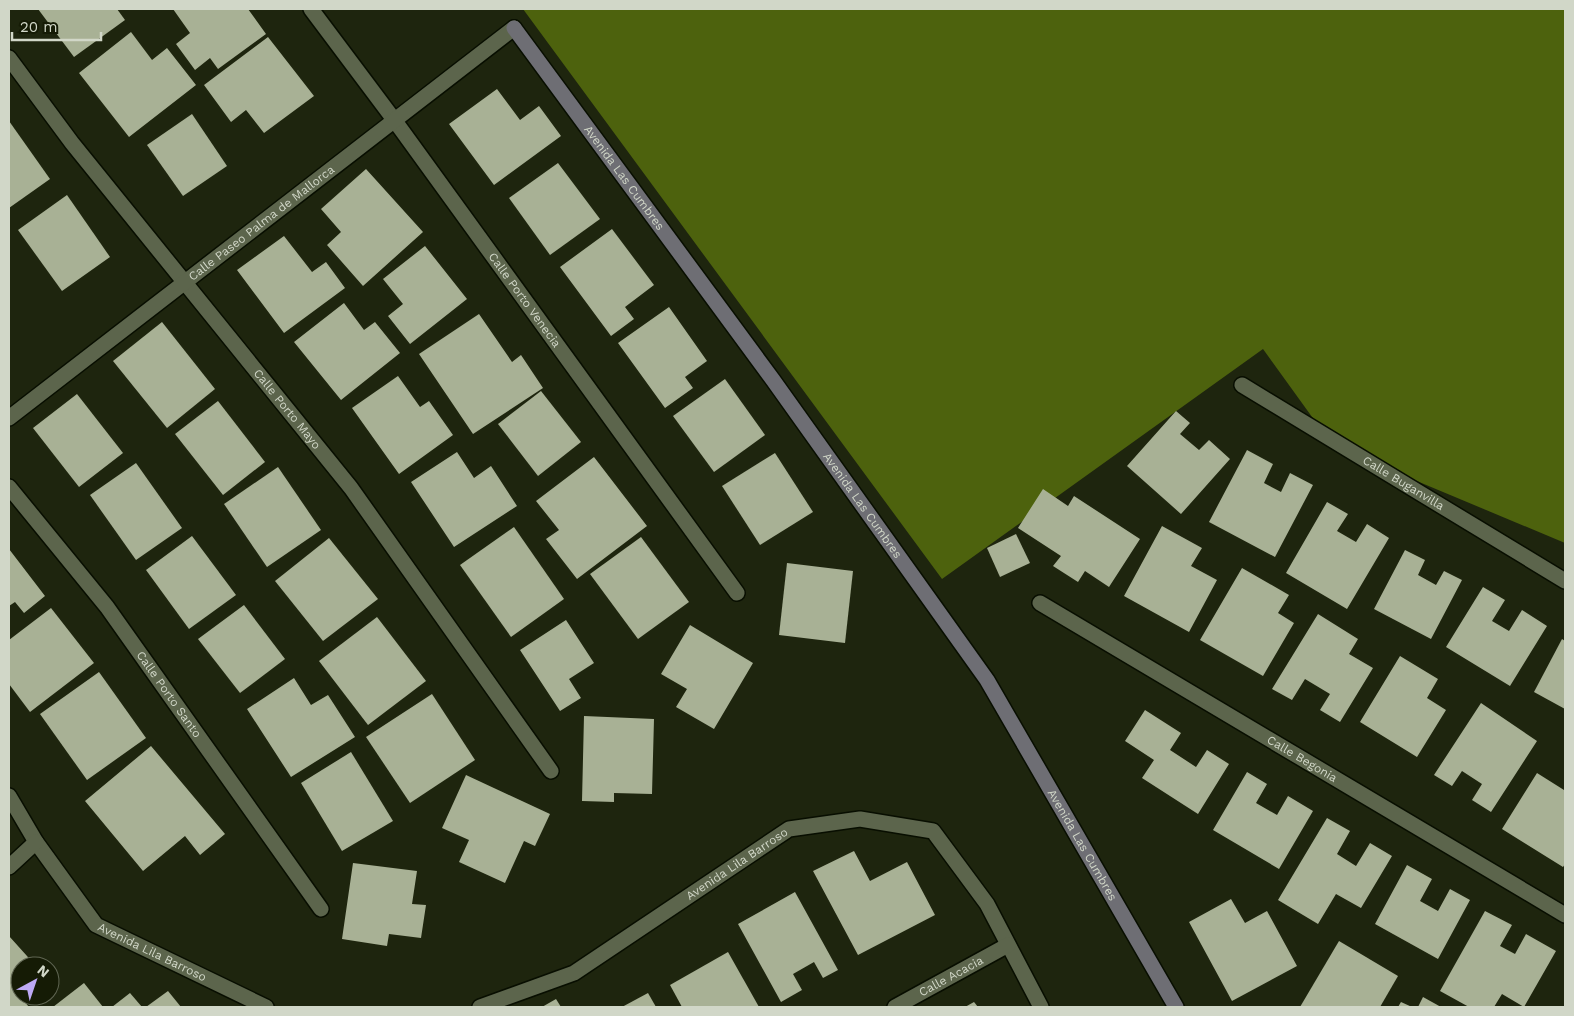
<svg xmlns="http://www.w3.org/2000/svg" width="1574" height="1016" font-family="'Work Sans',sans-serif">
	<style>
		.forest { fill: #4d620d }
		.building { fill: #a8b195 }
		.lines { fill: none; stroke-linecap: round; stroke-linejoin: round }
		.street-casing { stroke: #080e00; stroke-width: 18 }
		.secondary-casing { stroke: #080e00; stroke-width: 18 }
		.street { stroke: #5c654c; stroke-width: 15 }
		.secondary { stroke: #6e6e74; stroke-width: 15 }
		.labels { text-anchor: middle; stroke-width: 5; stroke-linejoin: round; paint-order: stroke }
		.street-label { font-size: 12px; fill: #d1d7c8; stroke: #151b05 }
	</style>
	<rect width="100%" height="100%" fill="#1e250e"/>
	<!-- forest -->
	<path class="forest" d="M523 9H1565V543L1333 446 1263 349 942 579Z"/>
	<!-- building -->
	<g class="building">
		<path d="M38 9H117L125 20 74 57Z"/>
		<path d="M173 9H248L266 34 218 69 210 58 195 70 176 44 190 33Z"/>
		<path d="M131 32 152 60 167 48 196 85 129 137 79 73Z"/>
		<path d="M268 37 314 96 264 133 246 110 231 122 204 85Z"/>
		<path d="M497 89 520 120 539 106 561 136 494 185 449 124Z"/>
		<path d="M192 114 227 166 183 196 147 145Z"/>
		<path d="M9 121 50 179 9 208Z"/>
		<path d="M558 163 600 219 550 255 509 198Z"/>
		<path d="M366 169 423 232 363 286 327 245 341 232 321 209Z"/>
		<path d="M67 195 110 257 62 291 18 230Z"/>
		<path d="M612 229 654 285 625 307 634 319 611 336 560 267Z"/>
		<path d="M284 236 312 272 326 262 345 288 284 333 237 270Z"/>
		<path d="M425 246 467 299 410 344 388 316 403 304 383 279Z"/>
		<path d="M344 303 364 330 375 322 400 353 341 400 294 342Z"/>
		<path d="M669 307 707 361 685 377 693 388 665 408 618 343Z"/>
		<path d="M479 314 512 362 521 355 543 388 473 434 419 354Z"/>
		<path d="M162 322 215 389 167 428 113 361Z"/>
		<path d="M398 376 420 407 429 401 453 435 399 474 352 408Z"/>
		<path d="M725 379 765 435 714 472 673 416Z"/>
		<path d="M541 391 581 442 538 476 498 424Z"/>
		<path d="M77 394 123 453 79 487 33 428Z"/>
		<path d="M218 401 265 462 223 495 175 434Z"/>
		<path d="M1176 411 1190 423 1180 434 1199 450 1209 440 1230 459 1181 514 1127 466Z"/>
		<path d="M1247 450 1273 464 1264 483 1281 492 1290 473 1313 485 1275 557 1209 522Z"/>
		<path d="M457 452 474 478 491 466 517 506 454 547 411 482Z"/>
		<path d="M775 453 813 512 760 545 722 486Z"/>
		<path d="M594 457 647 526 577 579 546 539 559 530 536 501Z"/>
		<path d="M136 463 182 528 136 560 90 495Z"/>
		<path d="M278 467 321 530 267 567 224 504Z"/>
		<path d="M1043 489 1068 506 1074 496 1140 539 1109 587 1085 571 1078 582 1053 566 1061 556 1018 528Z"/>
		<path d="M1327 502 1348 514 1337 531 1356 542 1367 524 1389 538 1347 609 1286 573Z"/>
		<path d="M1162 526 1202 548 1191 566 1217 580 1189 632 1124 596Z"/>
		<path d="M514 527 564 599 511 637 460 565Z"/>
		<path d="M1016 534 1030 563 1000 577 987 548Z"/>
		<path d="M192 536 236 595 189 629 146 570Z"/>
		<path d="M641 537 689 602 638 639 590 574Z"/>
		<path d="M329 538 378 599 323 641 275 581Z"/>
		<path d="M9 549 45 596 24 613 15 602 9 606Z"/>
		<path d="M1405 550 1425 560 1418 575 1436 585 1444 571 1462 580 1431 639 1374 609Z"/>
		<path d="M787 563 853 571 845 643 779 635Z"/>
		<path d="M1242 568 1289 595 1278 613 1294 623 1263 676 1200 640Z"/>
		<path d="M1483 587 1505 600 1492 621 1509 631 1522 610 1547 626 1510 686 1446 647Z"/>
		<path d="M244 605 285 659 240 693 198 639Z"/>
		<path d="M51 608 94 663 30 712 9 684V640Z"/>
		<path d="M1318 614 1358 639 1349 654 1373 668 1340 722 1320 710 1330 694 1305 679 1292 700 1272 689Z"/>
		<path d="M377 617 426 681 368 725 319 661Z"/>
		<path d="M566 620 594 663 569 679 581 698 560 711 520 650Z"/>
		<path d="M690 625 753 663 714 729 676 707 687 689 661 674Z"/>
		<path d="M1562 639 1565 641V709L1534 692Z"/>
		<path d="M1400 656 1438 679 1427 698 1446 710 1417 757 1360 722Z"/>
		<path d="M99 672 146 738 87 780 40 714Z"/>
		<path d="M294 678 311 705 328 695 355 737 291 777 247 709Z"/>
		<path d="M432 694 475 760 410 803 366 737Z"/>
		<path d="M1481 703 1537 741 1491 812 1472 800 1482 784 1462 771 1452 786 1434 775Z"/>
		<path d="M1145 710 1181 733 1170 750 1196 767 1207 750 1229 764 1198 814 1142 778 1154 760 1125 741Z"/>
		<path d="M584 716 654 719 652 794 614 793V802L582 801Z"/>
		<path d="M151 746 225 834 200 855 185 836 143 871 85 801Z"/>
		<path d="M351 752 393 821 342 851 301 783Z"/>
		<path d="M1247 772 1267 784 1256 803 1277 815 1288 796 1313 811 1279 869 1213 830Z"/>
		<path d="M1537 773 1564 790 1565 787V864L1563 867 1502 829Z"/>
		<path d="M466 775 550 814 535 846 524 841 505 883 459 862 469 840 442 828Z"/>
		<path d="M1327 818 1350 831 1337 854 1356 866 1370 843 1392 856 1361 908 1336 894 1318 924 1278 900Z"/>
		<path d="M854 851 870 881 907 862 935 915 858 955 813 871Z"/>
		<path d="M353 863 417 871 412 904 426 905 421 938 389 934 387 946 342 939Z"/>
		<path d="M1407 865 1432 879 1420 901 1438 911 1450 889 1470 900 1438 959 1375 924Z"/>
		<path d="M795 892 838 970 823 978 814 962 793 974 802 990 781 1002 738 924Z"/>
		<path d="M1231 899 1245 923 1267 911 1297 966 1232 1001 1189 922Z"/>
		<path d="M1485 911 1512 925 1500 946 1515 954 1526 934 1556 951 1524 1007 1502 994 1494 1007H1469L1440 991Z"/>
		<path d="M9 936 36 966H20V990L17 993 29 1007H9Z"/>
		<path d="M1339 941 1398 976 1380 1007H1300Z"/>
		<path d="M728 952 759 1007H682L670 985Z"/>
		<path d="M84 983 103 1007H53Z"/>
		<path d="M168 991 181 1007H146Z"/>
		<path d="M130 993 142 1007H112Z"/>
		<path d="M648 993 656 1007H622Z"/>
		<path d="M1423 997 1441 1007H1418Z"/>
		<path d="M556 999 561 1007H542Z"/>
		<path d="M974 1002 978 1007H965Z"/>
		<path d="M1401 1002 1412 1007H1398Z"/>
	</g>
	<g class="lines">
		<defs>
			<g id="street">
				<path id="s1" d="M311 9 395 121 737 593"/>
				<path id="s2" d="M9 58 72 143 351 488 551 771"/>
				<path id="s3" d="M1242 385 1565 581"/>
				<path id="s4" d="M9 418 514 28"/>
				<path id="s5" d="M9 487 107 607 321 909"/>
				<path id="s6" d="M1040 603 1565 915"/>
				<path id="s7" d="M9 796 36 842 96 925 266 1007"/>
				<path d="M9 867 36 842"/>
				<path id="s8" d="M480 1007 574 973 789 829 860 819 933 831 987 904 1041 1007"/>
				<path id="s9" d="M895 1007 1008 945"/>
			</g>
			<g id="secondary">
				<path id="s10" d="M514 28 773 380 987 680 1176 1007"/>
			</g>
		</defs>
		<!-- street casing -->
		<use href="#street" class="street-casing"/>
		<!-- secondary casing -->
		<use href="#secondary" class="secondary-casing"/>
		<!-- street -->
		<use href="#street" class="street"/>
		<!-- secondary -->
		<use href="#secondary" class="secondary"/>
	</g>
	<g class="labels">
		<!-- street labels -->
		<g class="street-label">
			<text dy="4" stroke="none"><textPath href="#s10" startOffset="186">Avenida Las Cumbres</textPath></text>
			<text dy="4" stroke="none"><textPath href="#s4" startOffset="319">Calle Paseo Palma de Mallorca</textPath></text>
			<text dy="4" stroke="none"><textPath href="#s1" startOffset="361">Calle Porto Venecia</textPath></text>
			<text dy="4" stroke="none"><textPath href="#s2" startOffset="448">Calle Porto Mayo</textPath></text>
			<text dy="4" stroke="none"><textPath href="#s3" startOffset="189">Calle Buganvilla</textPath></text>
			<text dy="4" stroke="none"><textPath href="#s10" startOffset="591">Avenida Las Cumbres</textPath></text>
			<text dy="4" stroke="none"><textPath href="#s5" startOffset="262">Calle Porto Santo</textPath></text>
			<text dy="4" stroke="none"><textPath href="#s6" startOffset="305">Calle Begonia</textPath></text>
			<text dy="4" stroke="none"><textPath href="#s10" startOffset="996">Avenida Las Cumbres</textPath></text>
			<text dy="4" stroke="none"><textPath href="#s8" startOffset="296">Avenida Lila Barroso</textPath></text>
			<text dy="4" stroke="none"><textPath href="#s7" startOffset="218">Avenida Lila Barroso</textPath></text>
			<text dy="4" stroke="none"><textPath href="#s9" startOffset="64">Calle Acacia</textPath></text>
		</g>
	</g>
	<!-- border -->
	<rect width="1574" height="1016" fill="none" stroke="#d1d7c8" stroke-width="20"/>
	<!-- north arrow -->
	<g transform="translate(35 981) rotate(40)"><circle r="24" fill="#151b05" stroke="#606653"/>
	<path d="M0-4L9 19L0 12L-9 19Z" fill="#bda9f5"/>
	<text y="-8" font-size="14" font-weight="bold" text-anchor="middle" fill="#d1d7c8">N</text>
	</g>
	<!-- scale -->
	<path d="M12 32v8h89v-8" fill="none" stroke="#d1d7c8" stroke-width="2.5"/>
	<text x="20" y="32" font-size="15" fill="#d1d7c8" stroke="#151b05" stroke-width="4" paint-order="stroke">20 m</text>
</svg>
